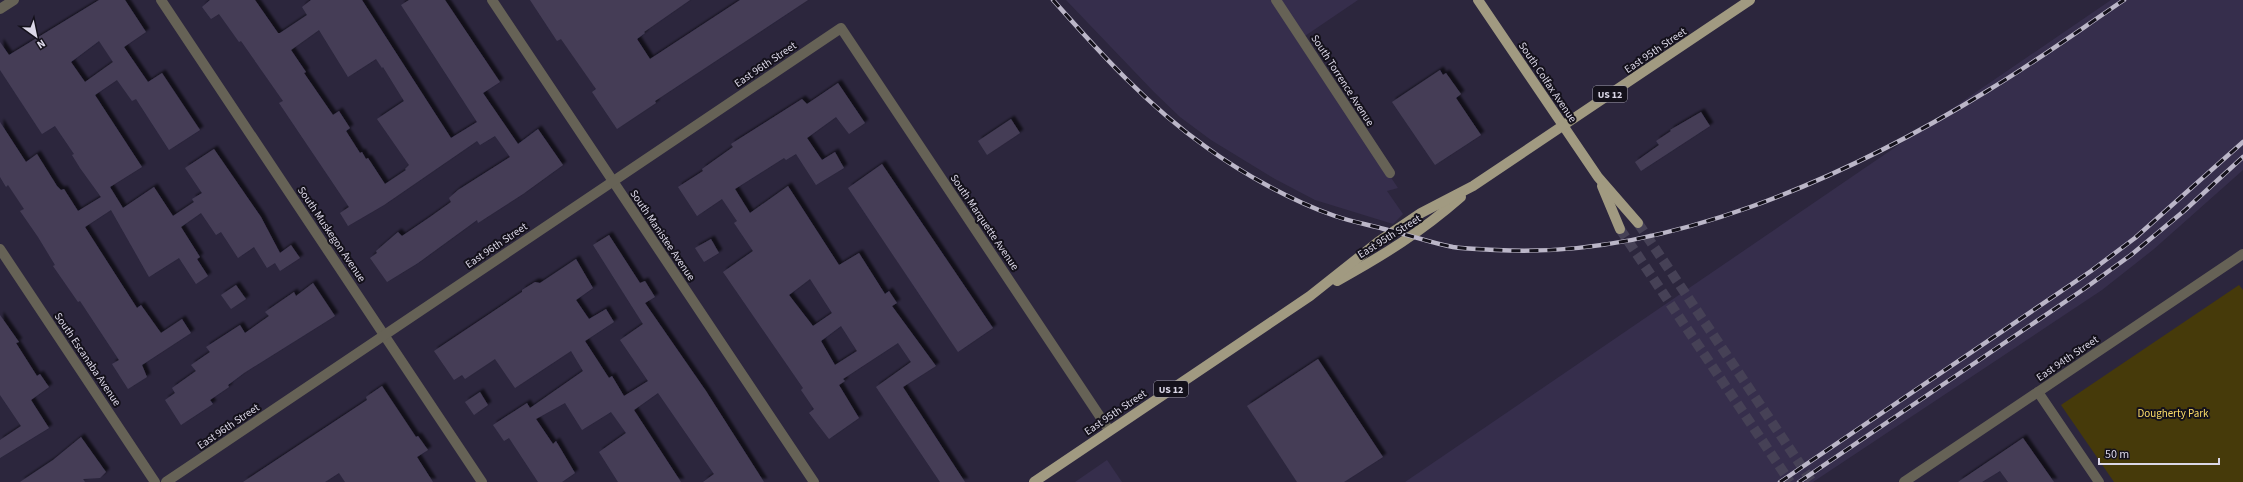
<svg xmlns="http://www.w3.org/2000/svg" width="2243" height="482" font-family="'Source Sans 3',sans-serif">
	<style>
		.built { fill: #362e4c }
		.green { fill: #463a0a }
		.building { fill: #453e57; fill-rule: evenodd; filter: url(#shadow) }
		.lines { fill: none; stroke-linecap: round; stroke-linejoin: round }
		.major-tunnel { stroke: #464156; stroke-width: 10; stroke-dasharray: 10 5; stroke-linecap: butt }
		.minor { stroke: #666256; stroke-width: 10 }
		.major { stroke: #a19a81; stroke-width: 10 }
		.rail-casing { stroke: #bbb6c8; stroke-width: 4.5 }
		.rail { stroke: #14111b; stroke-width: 3; stroke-dasharray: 9; stroke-linecap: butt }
		.labels { text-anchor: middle; stroke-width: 4; stroke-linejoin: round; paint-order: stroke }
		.shield { fill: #14111b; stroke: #9f9caa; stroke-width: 1 }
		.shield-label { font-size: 10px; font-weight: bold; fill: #dbd7e7 }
		.street-label { font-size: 11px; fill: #dbd7e7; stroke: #14111b }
		.park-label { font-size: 11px; fill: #fcdc68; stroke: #14111b }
	</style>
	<defs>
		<filter id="shadow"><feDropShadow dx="3.5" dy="-3.5" stdDeviation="1" flood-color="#0009"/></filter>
	</defs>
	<rect width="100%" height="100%" fill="#2c263d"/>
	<!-- built -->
	<g class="built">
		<path d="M1066 0H1358L1299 40 1398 188 1387 191 1403 214 1393 224 1315 200 1275 179 1211 140 1180 117 1154 92Z"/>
		<path d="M2111 0H2243V170L2154 249 2102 290 1813 482H1405Z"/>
		<path d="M1107 460 1122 482H1075Z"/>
	</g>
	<!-- green -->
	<path class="green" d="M2239 285 2243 290V482H2114L2061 405Z"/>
	<!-- building -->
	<g class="building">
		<path d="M99 0H125L146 32 124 47 148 82 162 73 200 130 169 150 136 99 132 101 117 80 95 95 142 167 110 187 123 208 154 187 173 216 194 202 192 199 202 193 185 168 214 149 261 217 280 253 291 245 300 258 280 271 275 263 267 268 254 247 238 258 221 232 216 235 201 213 181 227 200 257 197 259 208 276 196 284 179 258 149 277 111 210 85 227 137 308 141 305 161 333 182 319 191 333 142 365 147 377 128 389 112 364 119 360 80 301 78 302 53 266 55 265 38 237 20 211 24 209 8 185 6 187 0 177V122L26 162 37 154 57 186 61 190 64 189 78 211 101 197 80 168 72 155 74 154 55 126 42 134 0 70V42L9 55ZM99 41 113 62 85 82 71 62Z"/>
		<path d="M210 0H255L278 33H280L307 15 302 7 311 0H362L451 138 477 122 401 5 409 0H445L500 82 483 93 518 144 538 129 563 165 523 194 478 223 477 220 418 263 387 282 370 258 377 253 376 251 398 232 402 236 430 217 451 202 449 198 458 190 510 157 495 136 480 145 477 141 384 205 348 226 340 213 349 207 279 103 283 101 241 41 239 42 219 14 211 19 202 7ZM319 30 348 77 376 59 382 68 383 67 404 101 377 119 409 165 405 169 406 170 385 184 368 158 366 159 362 152 360 153 346 131 350 128 339 111 333 115 304 73 306 72 291 50Z"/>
		<path d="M530 0H690L644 32 645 33 637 39 650 59 740 0H808L655 101 656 103 617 129 592 92 596 89 561 39 557 41Z"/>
		<path d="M1440 70 1443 75 1446 73 1461 94 1456 98 1481 135 1435 165 1392 102Z"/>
		<path d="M838 83 865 123 849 134 836 117 807 138 822 160 835 152 844 168 816 185 796 154 786 160 784 158 735 189 750 213 788 186 839 265 859 253 885 294 889 291 897 303 892 306 936 366 903 387 965 482H940L876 387 911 362 898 343 843 379 845 381 839 385 859 418 829 439 809 413 814 409 801 390 803 388 723 272 753 251 734 223 737 221 722 199 697 216 678 187 703 171 702 169 733 147 731 144 802 99 807 104ZM810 279 832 313 813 326 789 295ZM841 326 857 351 835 365 821 341Z"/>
		<path d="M1701 112 1710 126 1641 171 1635 162 1659 145 1656 141 1671 131 1670 130Z"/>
		<path d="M1011 119 1020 133 987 155 978 141Z"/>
		<path d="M882 164 993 328 958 352 848 188Z"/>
		<path d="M609 235 640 283 645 281 655 297 645 303 706 391 764 482H703L714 474 658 393 634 410 681 482H618L599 452 626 433 611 412 582 430 565 403 536 419 553 444 556 441 575 473 562 482H538L509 438 504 441 493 425 527 403 530 408 583 371 571 351 515 388 495 359 465 379 462 375 454 380 434 351 522 292V290L535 282 540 283 576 259 593 288 576 300 589 319 606 309 614 322 585 341 609 378 612 376 624 396 648 381 620 340 643 324 593 245Z"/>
		<path d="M711 239 719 253 704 262 695 248Z"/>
		<path d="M313 283 335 316 244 373 228 385 229 387 210 400 213 404 181 425 165 400 175 393 172 388 196 371 191 365 210 352 206 347 240 325 245 333 269 316 265 312 294 292 296 296Z"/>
		<path d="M236 285 246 299 231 309 221 295Z"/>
		<path d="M0 315 19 342 16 343 37 376 40 374 49 387 31 400 49 428 0 458V440L21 426 0 395Z"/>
		<path d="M1318 359 1383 457 1344 482H1297L1247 406Z"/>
		<path d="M382 386 416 437 418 436 428 450 417 457 433 482H345L339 473 325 482H243L367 400 366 397Z"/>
		<path d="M480 392 488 405 474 415 465 402Z"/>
		<path d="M81 437 106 472 100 478 83 479 85 482H20L53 460Z"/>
		<path d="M2023 438 2054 482H2008L2000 471 1982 482H1958Z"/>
	</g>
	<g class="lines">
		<!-- major-tunnel -->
		<g class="major-tunnel">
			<path d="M1638 223 1812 482"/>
			<path d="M1620 229 1790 482"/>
		</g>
		<!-- minor -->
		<g class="minor">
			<path d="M161 0 482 482"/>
			<path d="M492 0 814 482"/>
			<path d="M1276 0 1390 173"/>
			<path d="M0 9 14 0"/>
			<path d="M0 249 155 482"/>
			<path d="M2038 392 2099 482"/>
			<path d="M166 482 841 28 1109 430"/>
			<path d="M1904 482 2243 254"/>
		</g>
		<!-- major -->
		<g class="major">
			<path d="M1478 0 1598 177 1638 223"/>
			<path d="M1602 186 1620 229"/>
			<path d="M1337 281C1384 255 1421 232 1461 197"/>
			<path d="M1034 482 1310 296 1378 242 1421 213 1473 186 1750 0"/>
		</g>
		<defs>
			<g id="rail">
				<path d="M1053 0C1100 53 1148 106 1206 147 1243 174 1292 201 1335 216 1352 222 1371 225 1388 230 1410 235 1431 243 1453 247 1467 249 1482 249 1496 250 1663 260 1847 177 1987 91 2034 63 2078 31 2124 0"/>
				<path d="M1780 482 2091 271 2135 238 2243 142"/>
				<path d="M1799 482 2084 289 2131 255 2184 211 2243 157"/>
			</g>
		</defs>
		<!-- rail casing -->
		<use href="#rail" class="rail-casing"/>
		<!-- rail -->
		<use href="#rail" class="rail"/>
	</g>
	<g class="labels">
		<!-- shield labels -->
		<g class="shield">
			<rect x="1593" y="86" width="34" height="16" rx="3"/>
			<rect x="1154" y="381" width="34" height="16" rx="3"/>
		</g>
		<g class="shield-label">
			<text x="1610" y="98">US 12</text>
			<text x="1171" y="393">US 12</text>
		</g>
		<!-- street labels -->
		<g class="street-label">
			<text transform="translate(1655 50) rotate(-34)" y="4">East 95th Street</text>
			<text transform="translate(765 64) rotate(-34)" y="4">East 96th Street</text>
			<text transform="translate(1343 80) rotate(57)" y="4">South Torrence Avenue</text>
			<text transform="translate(1548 82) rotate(56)" y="4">South Colfax Avenue</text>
			<text transform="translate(985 222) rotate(56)" y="4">South Marquette Avenue</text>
			<text transform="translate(332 234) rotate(56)" y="4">South Muskegon Avenue</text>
			<text transform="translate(663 235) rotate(56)" y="4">South Manistee Avenue</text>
			<text transform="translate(1389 236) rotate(-32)" y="4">East 95th Street</text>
			<text transform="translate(496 245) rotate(-34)" y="4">East 96th Street</text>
			<text transform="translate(2067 358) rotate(-34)" y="4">East 94th Street</text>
			<text transform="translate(88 359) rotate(56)" y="4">South Escanaba Avenue</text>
			<text transform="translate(1115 412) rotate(-34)" y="4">East 95th Street</text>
			<text transform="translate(228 426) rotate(-34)" y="4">East 96th Street</text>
		</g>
		<!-- park labels -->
		<g class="park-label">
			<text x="2173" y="417">Dougherty Park</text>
		</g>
	</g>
	<!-- north arrow -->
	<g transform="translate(36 36) rotate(147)" stroke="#14111b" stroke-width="3" paint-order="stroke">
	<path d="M0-3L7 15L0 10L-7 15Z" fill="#dbd7e7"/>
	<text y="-6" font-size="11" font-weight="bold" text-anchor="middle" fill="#dbd7e7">N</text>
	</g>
	<!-- scale -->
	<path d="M2099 458v6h120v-6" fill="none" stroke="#dbd7e7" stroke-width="2"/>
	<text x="2105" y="458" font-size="12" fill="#dbd7e7" stroke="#14111b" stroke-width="3" paint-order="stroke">50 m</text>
</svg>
